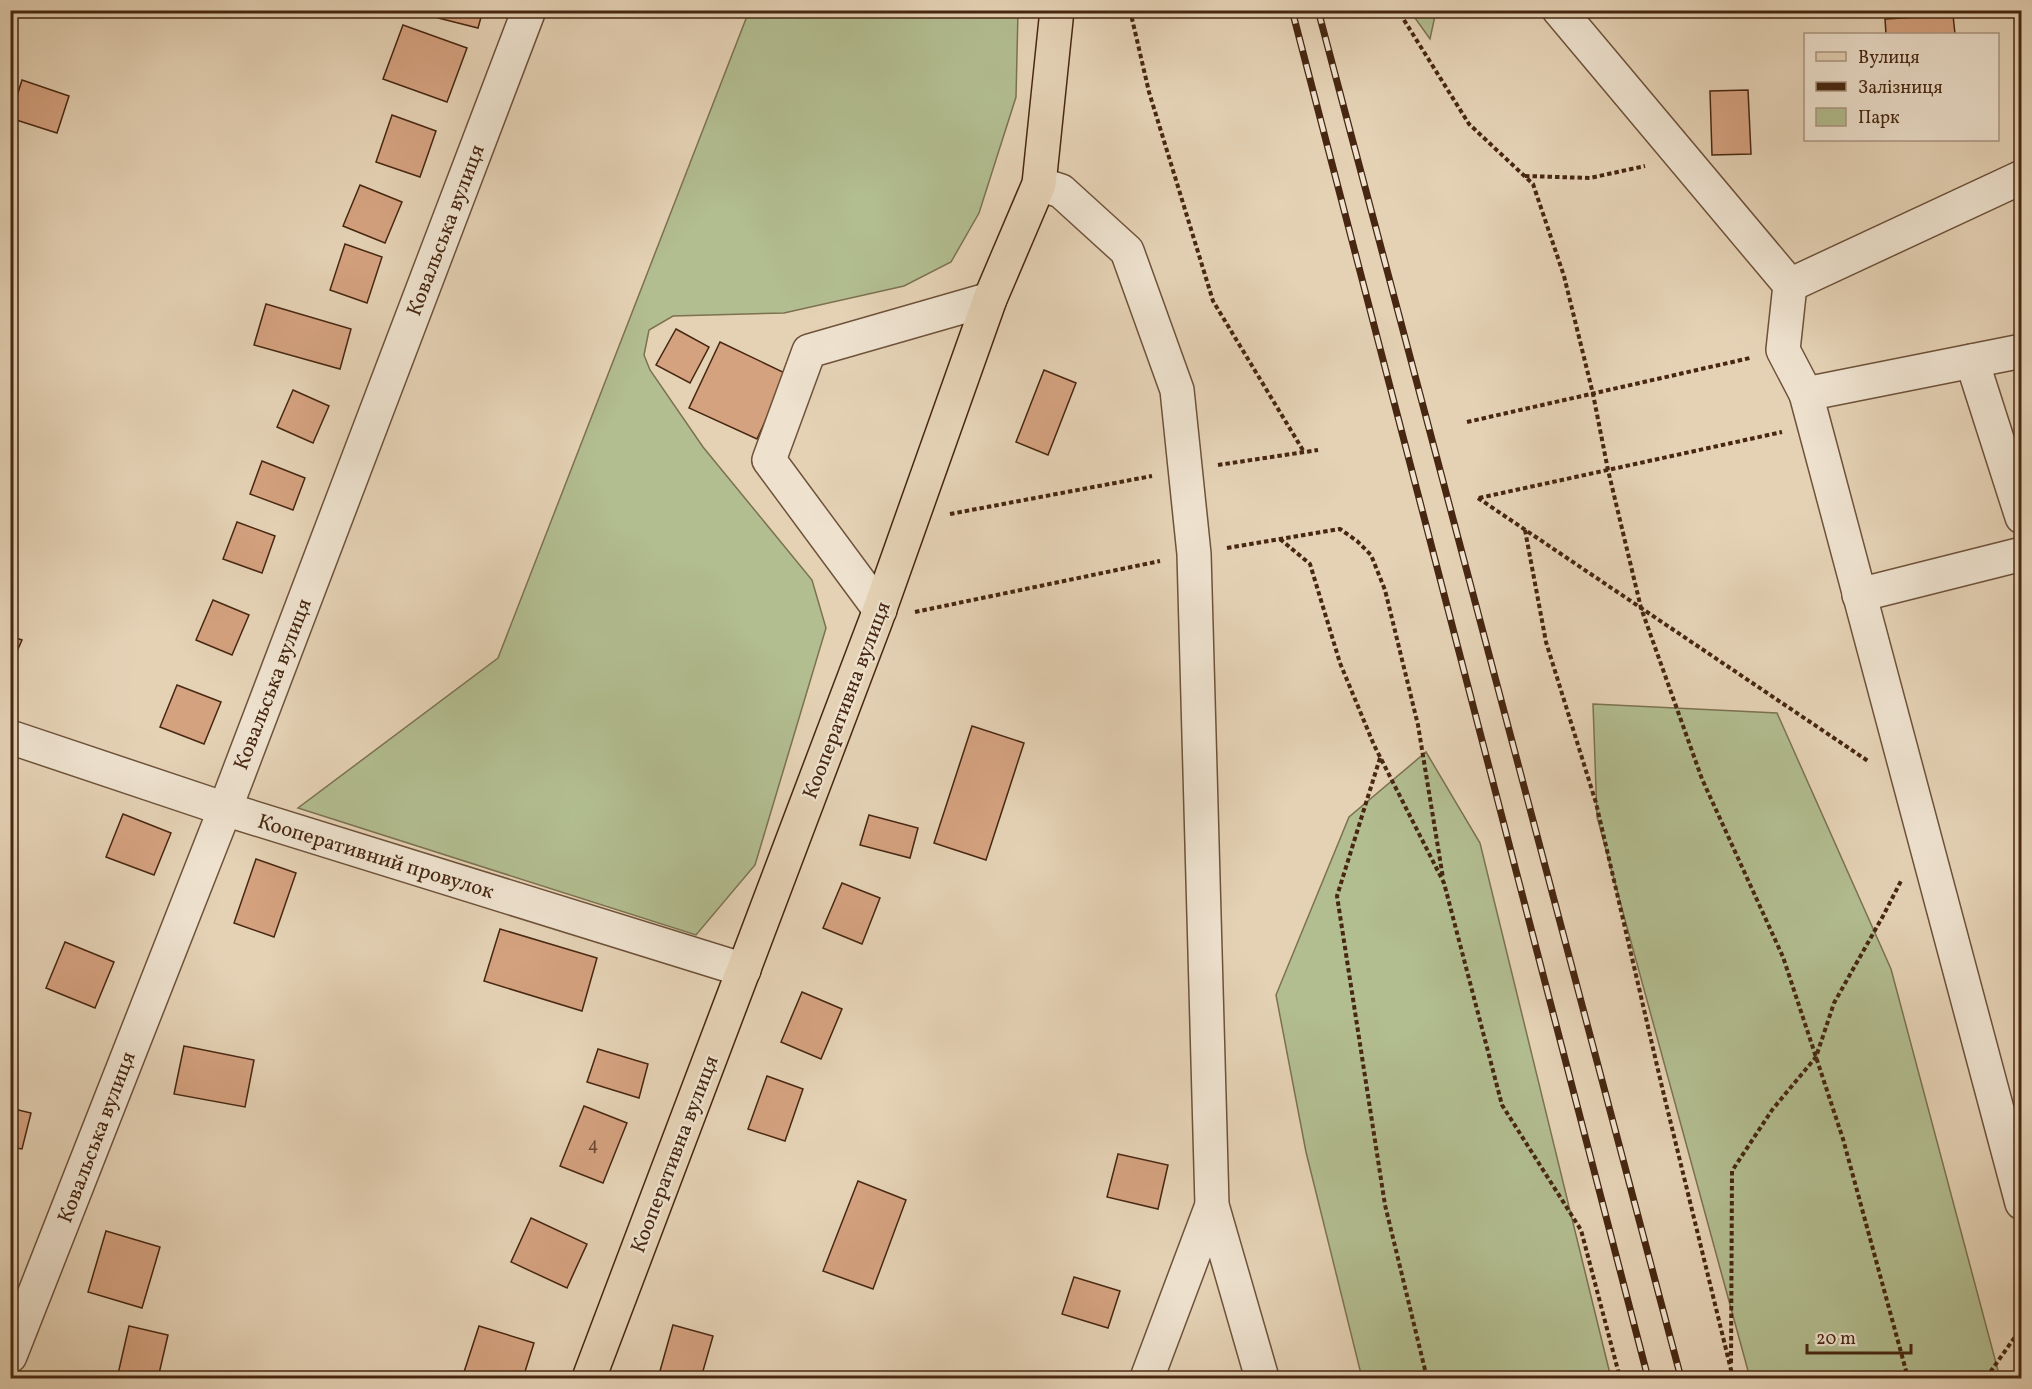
<svg xmlns="http://www.w3.org/2000/svg" width="2032" height="1389" font-family="Vollkorn,serif">
	<style>
		.green { fill: #b2bd90; stroke: #7c7250; stroke-width: 1.5 }
		.building { fill: #d5a280; stroke: #472711; stroke-width: 1.5 }
		.lines { fill: none; stroke-linecap: round; stroke-linejoin: round }
		.minor-casing { stroke: #6e523a; stroke-width: 36 }
		.major-casing { stroke: #472711; stroke-width: 36 }
		.path { stroke: #472711; stroke-width: 4; stroke-dasharray: 4.5 3; stroke-linecap: butt }
		.minor { stroke: #eee2cf; stroke-width: 33 }
		.major { stroke: #e5d2b5; stroke-width: 33 }
		.rail-casing { stroke: #472711; stroke-width: 7 }
		.rail { stroke: #eee2cf; stroke-width: 4.5; stroke-dasharray: 14; stroke-linecap: butt }
		.labels { text-anchor: middle; stroke-width: 4.5; stroke-linejoin: round; paint-order: stroke }
		.number-label { font-size: 18px; fill: #6a462d }
		.street-label { font-size: 21px; fill: #472711; stroke: #eee2cf }
	</style>
	<rect width="100%" height="100%" fill="#e5d2b5"/>
	<filter id="stains"><feTurbulence type="fractalNoise" baseFrequency=".00333" numOctaves="4"/><feColorMatrix values="0 0 0 0 .2 0 0 0 0 .09 0 0 0 0 .02 0 0 0 .5 -.17"/></filter>
	<radialGradient id="worn" r=".72"><stop offset=".6" stop-color="#630" stop-opacity="0"/><stop offset="1" stop-color="#630" stop-opacity=".3"/></radialGradient>
	<!-- green -->
	<g class="green">
		<path d="M749 11H1018L1016 97 979 213 951 262 904 286 784 313 673 316 649 330 644 355 650 370 703 447 812 580 826 628 755 865 696 935 298 808 498 658Z"/>
		<path d="M1410 11H1436L1430 39Z"/>
		<path d="M1593 704 1777 713 1891 969 2000 1378H1750L1597 817Z"/>
		<path d="M1426 752 1480 843 1611 1378H1362L1306 1152 1276 995 1349 817Z"/>
	</g>
	<!-- building -->
	<g class="building">
		<path d="M440 10H483L478 28 438 18Z"/>
		<path d="M1953 15 1955 34H1886L1885 19Z"/>
		<path d="M403 25 467 48 447 102 383 79Z"/>
		<path d="M22 80 69 96 57 133 10 118Z"/>
		<path d="M1748 90 1751 154 1712 155 1710 91Z"/>
		<path d="M392 115 436 131 420 177 376 162Z"/>
		<path d="M10 154 15 155 10 172Z"/>
		<path d="M360 185 402 202 385 243 343 226Z"/>
		<path d="M345 244 382 257 367 303 330 290Z"/>
		<path d="M266 304 351 329 340 369 254 345Z"/>
		<path d="M676 329 709 347 690 383 656 365Z"/>
		<path d="M720 342 787 374 757 439 689 408Z"/>
		<path d="M1044 370 1076 383 1048 455 1016 442Z"/>
		<path d="M293 390 329 406 313 443 277 427Z"/>
		<path d="M262 461 305 478 293 510 250 494Z"/>
		<path d="M237 522 275 536 262 573 223 559Z"/>
		<path d="M213 600 249 615 232 655 196 640Z"/>
		<path d="M10 636 22 640 10 667Z"/>
		<path d="M177 685 221 702 204 744 160 727Z"/>
		<path d="M972 726 1024 743 986 860 934 843Z"/>
		<path d="M123 814 171 833 154 875 106 857Z"/>
		<path d="M869 815 918 828 910 858 860 845Z"/>
		<path d="M256 859 296 873 274 937 234 923Z"/>
		<path d="M842 883 880 898 862 944 823 928Z"/>
		<path d="M500 929 597 958 582 1011 484 981Z"/>
		<path d="M65 942 114 962 95 1008 46 988Z"/>
		<path d="M802 992 842 1009 821 1059 781 1042Z"/>
		<path d="M184 1046 254 1060 245 1107 174 1094Z"/>
		<path d="M598 1049 648 1064 639 1098 587 1082Z"/>
		<path d="M767 1076 803 1089 785 1141 748 1129Z"/>
		<path d="M584 1106 627 1123 603 1183 560 1166Z"/>
		<path d="M10 1108 31 1113 22 1149 10 1147Z"/>
		<path d="M1118 1154 1168 1165 1158 1209 1107 1197Z"/>
		<path d="M858 1181 906 1200 873 1289 823 1271Z"/>
		<path d="M531 1218 587 1244 567 1288 511 1262Z"/>
		<path d="M106 1231 160 1247 142 1308 88 1292Z"/>
		<path d="M1074 1277 1120 1291 1108 1328 1062 1314Z"/>
		<path d="M673 1325 713 1336 701 1378H658Z"/>
		<path d="M129 1326 168 1335 158 1378H138L118 1374Z"/>
		<path d="M479 1326 534 1343 523 1378H484L464 1372Z"/>
	</g>
	<g class="lines">
		<defs>
			<g id="minor">
				<path d="M1559 10 1790 285 1783 350 1806 394"/>
				<path d="M1039 184 1061 191 1127 251 1177 390 1194 554 1212 1205 1262 1378"/>
				<path d="M1790 285 2022 177"/>
				<path d="M2022 351 1806 394 2022 1203"/>
				<path d="M1972 361 2022 517"/>
				<path d="M1859 595 2022 554"/>
				<path d="M880 610 769 460 809 351 990 299"/>
				<path d="M10 737 225 809 744 970"/>
				<path d="M10 1356 225 809 529 10"/>
				<path d="M1147 1378 1212 1205"/>
			</g>
			<path id="major" d="M589 1378 876 620 990 299 1039 184 1057 10"/>
		</defs>
		<!-- minor casing -->
		<use href="#minor" class="minor-casing"/>
		<!-- major casing -->
		<use href="#major" class="major-casing"/>
		<!-- path -->
		<g class="path">
			<path d="M1130 10 1149 92 1213 301 1304 452"/>
			<path d="M1404 20 1469 124 1533 184 1564 276 1593 394 1608 470 1641 608 1702 779 1783 957 1843 1139 1908 1378"/>
			<path d="M1525 176 1590 178 1645 166"/>
			<path d="M1467 422 1750 358"/>
			<path d="M1218 465 1318 450"/>
			<path d="M1478 498 1868 761"/>
			<path d="M1479 498 1782 432"/>
			<path d="M950 514 1152 476"/>
			<path d="M1525 530 1546 642 1596 803 1662 1087 1733 1378"/>
			<path d="M1280 539 1310 564 1340 663 1374 745 1444 883 1502 1105 1581 1230 1620 1378"/>
			<path d="M1227 548 1340 529 1357 541 1371 555 1385 590 1418 725 1443 878"/>
			<path d="M915 612 1160 561"/>
			<path d="M1380 758 1337 896 1385 1205 1427 1378"/>
			<path d="M1731 1363 1732 1171 1772 1110 1816 1057 1834 1003 1883 916 1901 881"/>
			<path d="M1986 1378 2022 1327"/>
		</g>
		<!-- minor -->
		<use href="#minor" class="minor"/>
		<!-- major -->
		<use href="#major" class="major"/>
		<defs>
			<g id="rail">
				<path d="M1292 10 1648 1378"/>
				<path d="M1318 10 1681 1378"/>
			</g>
		</defs>
		<!-- rail casing -->
		<use href="#rail" class="rail-casing"/>
		<!-- rail -->
		<use href="#rail" class="rail"/>
	</g>
	<g class="labels">
		<!-- number labels -->
		<g class="number-label">
			<text x="593" y="1150">4</text>
		</g>
		<!-- street labels -->
		<g class="street-label">
			<text transform="translate(445 230) rotate(-69)" y="7">Ковальська вулиця</text>
			<text transform="translate(272 684) rotate(-69)" y="7">Ковальська вулиця</text>
			<text transform="translate(846 700) rotate(-69)" y="7">Кооперативна вулиця</text>
			<text transform="translate(376 856) rotate(17)" y="7">Кооперативний провулок</text>
			<text transform="translate(96 1137) rotate(-69)" y="7">Ковальська вулиця</text>
			<text transform="translate(674 1154) rotate(-69)" y="7">Кооперативна вулиця</text>
		</g>
	</g>
	<!-- margin -->
	<rect width="2032" height="1389" fill="none" stroke="#e5d2b5" stroke-width="36"/>
	<rect x="12" y="12" width="2008" height="1365" fill="none" stroke="#472711" stroke-width="3"/>
	<rect x="18" y="18" width="1996" height="1353" fill="none" stroke="#472711" stroke-width="1.5"/>
	<!-- legend -->
	<rect x="1804" y="33" width="195" height="108" fill="#eee2cf" stroke="#ab9783" stroke-width="1.5"/>
	<rect x="1816" y="52" width="30" height="9" fill="#e5d2b5" stroke="#ab9783" stroke-width="1.5"/>
	<text x="1858" y="63" font-size="18" fill="#472711">Вулиця</text>
	<rect x="1816" y="82" width="30" height="9" fill="#472711" stroke="#ab9783" stroke-width="1.5"/>
	<text x="1858" y="93" font-size="18" fill="#472711">Залізниця</text>
	<rect x="1816" y="108" width="30" height="18" fill="#b2bd90" stroke="#ab9783" stroke-width="1.5"/>
	<text x="1858" y="123" font-size="18" fill="#472711">Парк</text>
	<!-- scale -->
	<path d="M1807 1344v9h104v-9" fill="none" stroke="#472711" stroke-width="3"/>
	<text x="1816" y="1344" font-size="18" fill="#472711" stroke="#eee2cf" stroke-width="4.5" paint-order="stroke">20 m</text>
	<rect width="100%" height="100%" filter="url(#stains)"/>
	<rect width="100%" height="100%" fill="url(#worn)"/>
</svg>
